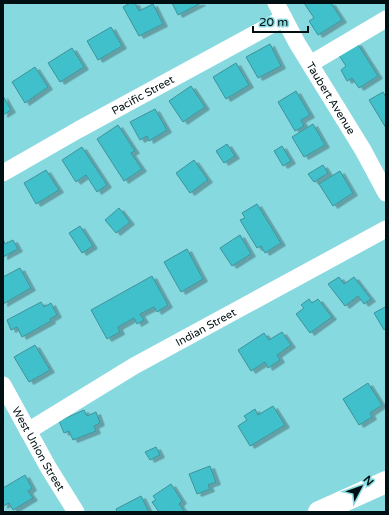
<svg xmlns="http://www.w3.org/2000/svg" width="389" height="515" font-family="'Varela Round',sans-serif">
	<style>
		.building { fill: #40c0ca; stroke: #3f9299; filter: url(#shadow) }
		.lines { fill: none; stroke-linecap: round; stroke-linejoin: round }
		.street { stroke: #fff; stroke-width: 17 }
		.secondary { stroke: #fff; stroke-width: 22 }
		.labels { text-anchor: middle; stroke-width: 4; stroke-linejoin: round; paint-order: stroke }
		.street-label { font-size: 11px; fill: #001012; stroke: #87d9e0 }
	</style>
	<defs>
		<filter id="shadow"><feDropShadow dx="4.5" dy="2.5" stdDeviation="0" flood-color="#0004"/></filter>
	</defs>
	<rect width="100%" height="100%" fill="#87d9e0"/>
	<!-- building -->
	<g class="building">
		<path d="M130 3H135L139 11 153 4 163 24 139 36 123 7Z"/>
		<path d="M172 3H201L178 15Z"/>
		<path d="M304 3H331L342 20 318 35 309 21 314 18Z"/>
		<path d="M111 27 122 46 98 60 87 41Z"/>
		<path d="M357 43 378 76 359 88 352 78 347 81 341 70 346 66 338 54Z"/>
		<path d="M270 44 281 66 258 78 246 57Z"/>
		<path d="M72 48 84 67 60 82 48 63Z"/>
		<path d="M236 63 249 85 226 99 213 77Z"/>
		<path d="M35 67 48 87 25 103 12 82Z"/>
		<path d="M191 86 205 107 183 122 169 101Z"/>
		<path d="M296 91 310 115 301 120 304 126 295 131 278 102Z"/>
		<path d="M383 92 386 97V128L369 100Z"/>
		<path d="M3 96 11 110 3 115Z"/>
		<path d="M155 109 167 130 149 141 147 136 140 140 130 122Z"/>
		<path d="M313 124 325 145 304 157 292 137Z"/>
		<path d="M118 125 135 151 131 153 142 169 124 181 97 139Z"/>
		<path d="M227 144 235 156 224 163 216 151Z"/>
		<path d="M282 146 291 161 283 166 274 151Z"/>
		<path d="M82 147 107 185 97 192 86 175 76 182 62 160Z"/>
		<path d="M194 160 208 180 190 193 176 173Z"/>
		<path d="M323 165 328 173 314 182 308 174Z"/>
		<path d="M46 170 59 190 36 204 24 183Z"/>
		<path d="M340 171 353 193 333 206 319 184Z"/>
		<path d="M257 204 281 243 265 253 261 246 257 248 240 220 245 218 242 213Z"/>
		<path d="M119 208 130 222 116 233 105 220Z"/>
		<path d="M80 226 93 246 82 253 69 233Z"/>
		<path d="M240 235 251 254 232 266 220 248Z"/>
		<path d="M3 239 5 244 13 240 18 249 3 257Z"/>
		<path d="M187 249 203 279 181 292 164 262Z"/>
		<path d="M20 268 31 288 3 304V277Z"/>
		<path d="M152 276 168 305 157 312 154 307 140 314 144 320 137 324 134 318 118 327 120 332 107 339 91 310Z"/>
		<path d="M339 277 344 284 354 277 371 299 364 304 358 296 345 306 328 284Z"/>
		<path d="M309 299 312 303 318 299 332 317 310 333 296 314 304 308 301 305Z"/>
		<path d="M41 302 44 307 51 303 57 315 50 319 51 321 22 337 17 327 11 330 7 320Z"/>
		<path d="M385 307 386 309V328L384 330 374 313Z"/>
		<path d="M282 332 291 345 277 355 280 360 268 368 265 362 251 371 238 350 264 333 269 340Z"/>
		<path d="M35 345 50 370 29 382 14 357Z"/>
		<path d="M368 383 382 405 370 413 372 417 359 425 343 399Z"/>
		<path d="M273 406 285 425 250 446 238 426 247 420 244 416 255 409 258 415Z"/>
		<path d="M84 410 87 416 96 412 100 423 94 426 96 431 73 440 69 431 64 433 59 421Z"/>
		<path d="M156 447 160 455 150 460 145 452Z"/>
		<path d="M210 466 216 482 208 485 210 489 197 494 189 474Z"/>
		<path d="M25 475 32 488 28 491 33 498 13 510 9 503 3 506V488Z"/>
		<path d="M171 484 182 501 179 504 184 511 182 512H166V511L164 512H159L152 502 156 500 153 496Z"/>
		<path d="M141 496 149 512H117L116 509Z"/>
	</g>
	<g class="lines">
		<!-- street -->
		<g class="street">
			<path id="s1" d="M276 3 297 43 363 150 386 193"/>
			<path d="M310 64 386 19"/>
			<path id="s2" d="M3 173 78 130 284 18"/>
			<path id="s3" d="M3 385 48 467 76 512"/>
			<path id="s4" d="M28 431 134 366 386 229"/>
		</g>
		<!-- secondary -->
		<path class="secondary" d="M319 512 386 482"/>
	</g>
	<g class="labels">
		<!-- street labels -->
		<g class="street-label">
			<text dy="4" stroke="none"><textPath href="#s2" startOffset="160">Pacific Street</textPath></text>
			<text dy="4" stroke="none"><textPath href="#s1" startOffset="110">Taubert Avenue</textPath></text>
			<text dy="4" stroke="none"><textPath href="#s4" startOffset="206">Indian Street</textPath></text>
			<text dy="4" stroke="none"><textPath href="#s3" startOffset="73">West Union Street</textPath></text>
		</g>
	</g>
	<!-- border -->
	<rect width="389" height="515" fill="none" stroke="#001012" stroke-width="8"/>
	<!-- north arrow -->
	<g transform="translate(361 487) rotate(49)" stroke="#87d9e0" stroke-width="3" paint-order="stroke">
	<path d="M0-3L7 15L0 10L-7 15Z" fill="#001012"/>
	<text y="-6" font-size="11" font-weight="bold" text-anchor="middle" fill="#001012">N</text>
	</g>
	<!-- scale -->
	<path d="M253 26v6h55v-6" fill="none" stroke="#001012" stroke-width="2"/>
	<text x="259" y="26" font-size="12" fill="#001012" stroke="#87d9e0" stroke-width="3" paint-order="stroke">20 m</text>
</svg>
